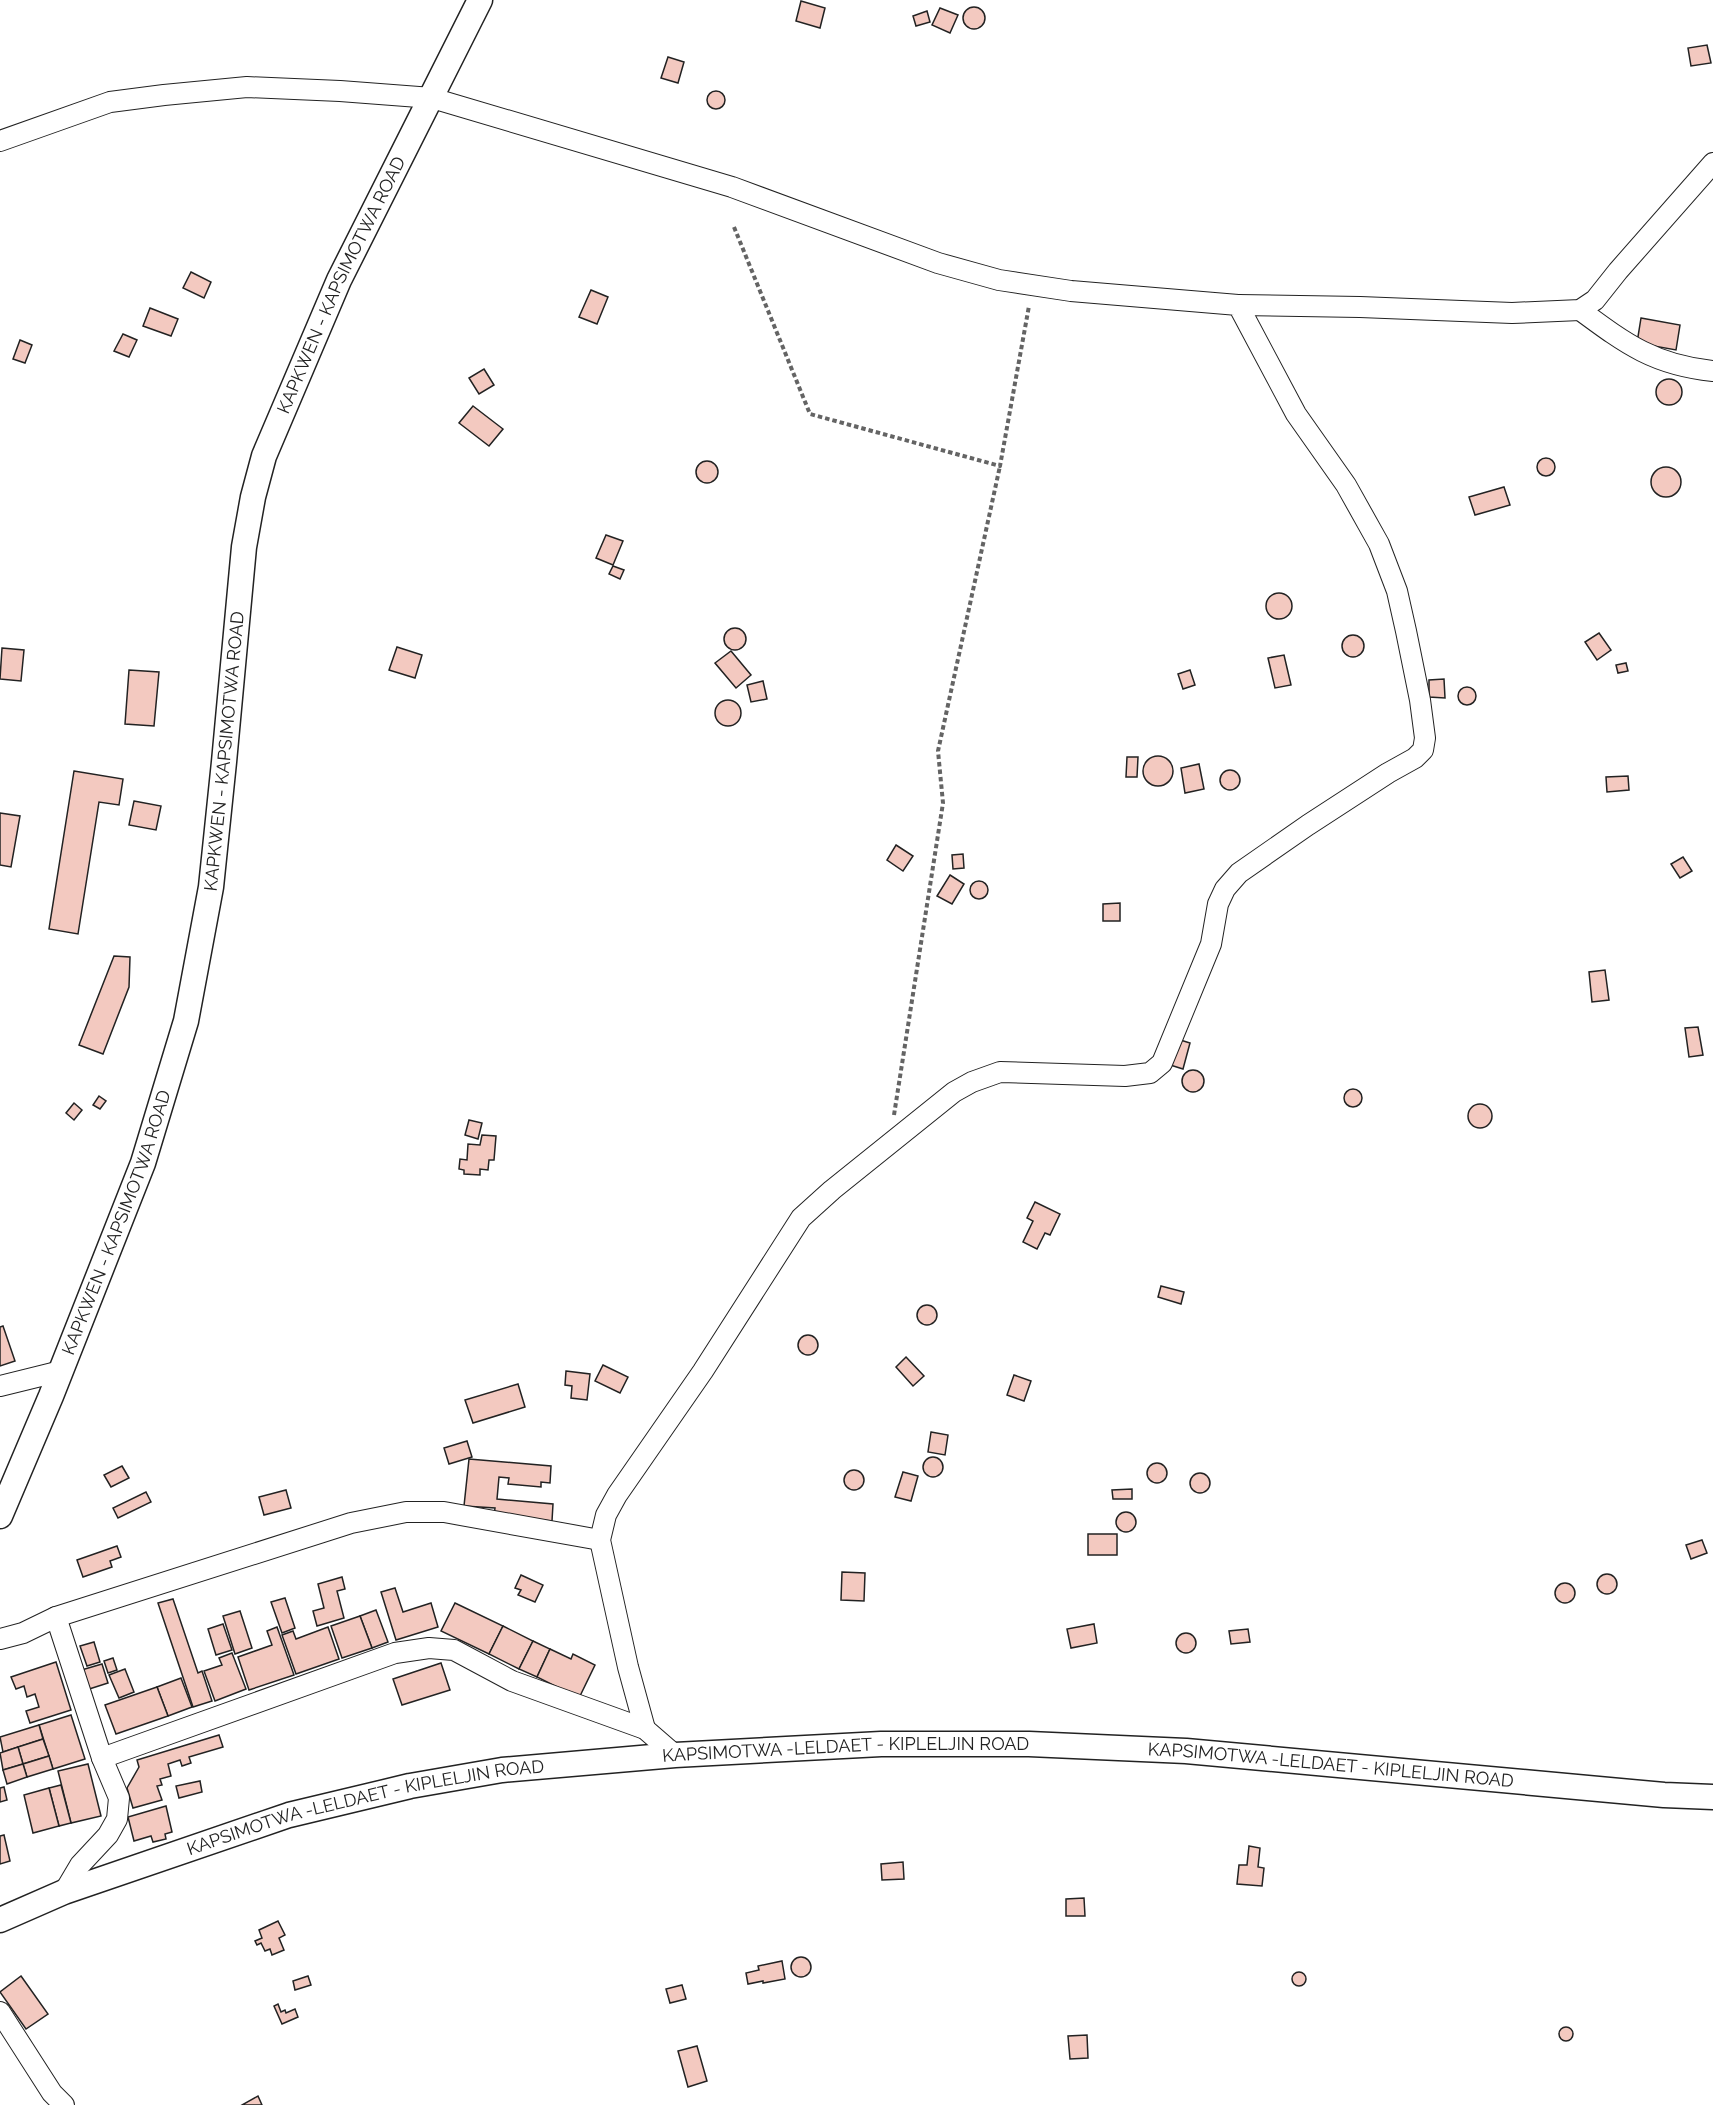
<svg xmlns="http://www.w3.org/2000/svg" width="1713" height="2105" font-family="Raleway,sans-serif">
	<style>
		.building { fill: #f3c9c0; stroke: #222; stroke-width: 1.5 }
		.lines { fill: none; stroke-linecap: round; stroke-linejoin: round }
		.minor-casing { stroke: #222; stroke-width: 22 }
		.tertiary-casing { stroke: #222; stroke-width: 27 }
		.path { stroke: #646464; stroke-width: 4; stroke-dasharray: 4.5 3; stroke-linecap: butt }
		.minor { stroke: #fff; stroke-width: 20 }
		.tertiary { stroke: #fff; stroke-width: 24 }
		.labels { text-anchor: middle; stroke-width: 4.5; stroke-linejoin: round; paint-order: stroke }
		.street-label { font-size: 18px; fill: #222; stroke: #fff }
	</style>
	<rect width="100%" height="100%" fill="#fff"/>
	<!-- building -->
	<g class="building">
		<path d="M801 1 825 8 820 28 796 21Z"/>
		<circle cx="974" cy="18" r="11"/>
		<path d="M940 8 958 15 950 33 932 25Z"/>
		<path d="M927 11 930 22 916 26 913 16Z"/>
		<path d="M1707 45 1711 63 1691 66 1688 48Z"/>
		<path d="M668 57 684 62 678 83 661 78Z"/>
		<circle cx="716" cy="100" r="9"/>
		<path d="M191 272 211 282 204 298 183 288Z"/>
		<path d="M591 290 608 297 597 324 579 317Z"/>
		<path d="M150 308 178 319 171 336 143 326Z"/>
		<path d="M1641 318 1680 325 1676 350 1637 343Z"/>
		<path d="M123 334 137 340 129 357 114 351Z"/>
		<path d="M20 340 32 345 25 363 13 359Z"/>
		<path d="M484 369 494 385 479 394 469 378Z"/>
		<circle cx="1669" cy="392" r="13"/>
		<path d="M473 406 503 429 489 446 459 423Z"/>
		<circle cx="1546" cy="467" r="9"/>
		<circle cx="707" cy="472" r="11"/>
		<circle cx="1666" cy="482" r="15"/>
		<path d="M1504 487 1510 505 1475 515 1469 497Z"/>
		<path d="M606 535 623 541 613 565 596 558Z"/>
		<path d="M613 566 624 570 620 579 609 574Z"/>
		<circle cx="1279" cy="606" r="13"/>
		<circle cx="735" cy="639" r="11"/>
		<path d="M1599 633 1611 650 1597 660 1585 642Z"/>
		<circle cx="1353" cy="646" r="11"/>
		<path d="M397 647 422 655 415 678 389 670Z"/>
		<path d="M2 648 24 650 21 681 0 679Z"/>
		<path d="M731 651 751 675 736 688 715 663Z"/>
		<path d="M1284 655 1291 685 1275 688 1268 658Z"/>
		<path d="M1626 663 1628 671 1618 673 1616 665Z"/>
		<path d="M129 670 159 672 154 726 125 724Z"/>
		<path d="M1190 670 1195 685 1183 689 1178 674Z"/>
		<path d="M1444 679 1445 698 1429 697V680Z"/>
		<path d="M763 681 767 699 751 702 747 685Z"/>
		<circle cx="1467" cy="696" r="9"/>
		<circle cx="728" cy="713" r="13"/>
		<circle cx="1158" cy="771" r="15"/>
		<path d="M1127 757H1138L1137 777H1126Z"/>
		<path d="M1199 764 1204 789 1185 793 1181 768Z"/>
		<circle cx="1230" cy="780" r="10"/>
		<path d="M74 771 123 779 119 805 99 802 78 934 49 929Z"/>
		<path d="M1628 776 1629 790 1607 792 1606 777Z"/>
		<path d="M134 801 161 806 156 830 129 825Z"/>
		<path d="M0 813 20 816 11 867 0 865Z"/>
		<path d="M896 845 913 856 903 871 887 860Z"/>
		<path d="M963 854 964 868 953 869 952 855Z"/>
		<path d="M1683 857 1692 871 1680 878 1671 864Z"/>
		<path d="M950 875 964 884 952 904 937 896Z"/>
		<circle cx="979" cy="890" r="9"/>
		<path d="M1120 903V921H1103V904Z"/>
		<path d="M114 956 130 957 129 987 103 1054 79 1045Z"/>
		<path d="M1605 970 1609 1000 1592 1002 1589 972Z"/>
		<path d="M1698 1027 1703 1055 1689 1057 1685 1028Z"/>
		<path d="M1174 1038 1190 1043 1183 1069 1167 1064Z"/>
		<circle cx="1193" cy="1081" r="11"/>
		<circle cx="1353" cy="1098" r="9"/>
		<path d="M99 1096 106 1101 100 1109 93 1105Z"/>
		<path d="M74 1103 82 1110 74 1120 66 1113Z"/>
		<circle cx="1480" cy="1116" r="12"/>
		<path d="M469 1120 482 1123 478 1139 465 1135Z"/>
		<path d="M482 1135 496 1136 494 1160H489L488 1170 480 1169V1175L464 1174V1170L459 1169 460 1159 467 1160 468 1144 480 1145Z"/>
		<path d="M1035 1202 1060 1214 1050 1235 1045 1233 1037 1249 1023 1242 1033 1221 1027 1218Z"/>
		<path d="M1161 1286 1184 1292 1181 1304 1158 1297Z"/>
		<circle cx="927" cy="1315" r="10"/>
		<path d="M3 1326 15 1361 0 1366V1327Z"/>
		<circle cx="808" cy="1345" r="10"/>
		<path d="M906 1357 924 1376 913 1386 896 1367Z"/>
		<path d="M603 1365 628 1377 620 1393 595 1381Z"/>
		<path d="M566 1371 590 1374 587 1400 571 1398 572 1386 565 1385Z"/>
		<path d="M1014 1375 1031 1381 1024 1401 1007 1395Z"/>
		<path d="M518 1384 525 1407 473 1423 465 1400Z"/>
		<path d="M931 1432 948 1435 945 1455 928 1452Z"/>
		<path d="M467 1441 472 1457 449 1464 444 1448Z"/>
		<circle cx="933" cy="1467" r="10"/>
		<path d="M469 1459 551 1466 550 1483 541 1482V1487L508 1484 509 1478 499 1477 497 1499 553 1504 552 1521 494 1516 495 1508 464 1506Z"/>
		<circle cx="1157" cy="1473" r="10"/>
		<path d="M122 1466 129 1478 111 1487 104 1475Z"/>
		<circle cx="854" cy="1480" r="10"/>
		<path d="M903 1472 918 1476 911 1501 895 1497Z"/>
		<circle cx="1200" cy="1483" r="10"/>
		<path d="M1132 1489V1499H1113L1112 1490Z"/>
		<path d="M286 1490 291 1508 264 1515 259 1497Z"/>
		<path d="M146 1492 151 1502 118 1518 113 1508Z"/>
		<circle cx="1126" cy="1522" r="10"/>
		<rect x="1088" y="1534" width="29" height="21"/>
		<path d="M1702 1540 1707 1553 1691 1559 1686 1545Z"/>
		<path d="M117 1546 121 1557 110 1561 112 1567 83 1577 77 1560Z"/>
		<path d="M842 1572 865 1573 864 1601 841 1600Z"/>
		<circle cx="1607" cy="1584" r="10"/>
		<path d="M521 1575 543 1585 535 1602 518 1595 521 1590 515 1588Z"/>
		<path d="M342 1577 345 1589 337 1591 344 1618 317 1626 313 1611 324 1608 318 1584Z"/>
		<circle cx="1565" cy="1593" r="10"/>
		<path d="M395 1588 403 1612 431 1603 438 1627 396 1640 381 1592Z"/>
		<path d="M285 1598 295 1628 282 1633 271 1602Z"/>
		<path d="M173 1599 198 1673 202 1671 212 1701 193 1707 158 1603Z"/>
		<path d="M455 1603 503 1626 489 1654 441 1631Z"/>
		<path d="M376 1610 388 1642 372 1648 360 1616Z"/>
		<path d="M240 1611 252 1648 235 1654 223 1616Z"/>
		<path d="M360 1616 372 1648 342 1658 331 1626Z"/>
		<path d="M223 1624 232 1650 216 1655 208 1629Z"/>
		<path d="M1094 1624 1097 1643 1071 1648 1067 1629Z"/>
		<path d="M503 1626 533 1641 519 1669 489 1654Z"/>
		<path d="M277 1627 294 1675 249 1690 238 1657 272 1645 267 1631Z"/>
		<path d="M328 1627 339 1659 296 1674 282 1635 293 1631 296 1639Z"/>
		<path d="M1248 1629 1250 1642 1231 1644 1229 1631Z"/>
		<circle cx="1186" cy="1643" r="10"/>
		<path d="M533 1641 550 1649 537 1677 519 1669Z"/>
		<path d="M94 1642 100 1662 87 1666 80 1646Z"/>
		<path d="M550 1649 571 1659 573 1654 595 1665 579 1698 537 1677Z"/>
		<path d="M232 1653 246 1689 215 1701 204 1671 222 1665 219 1658Z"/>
		<path d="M113 1658 117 1670 108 1673 104 1661Z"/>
		<path d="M56 1662 71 1710 30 1723 26 1711 39 1707 35 1694 27 1697 24 1686 16 1689 11 1677Z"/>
		<path d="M441 1663 450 1690 402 1705 393 1679Z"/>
		<path d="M102 1664 108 1683 83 1691 78 1671Z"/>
		<path d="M125 1669 134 1692 119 1698 109 1675Z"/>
		<path d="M181 1678 192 1707 168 1716 157 1687Z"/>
		<path d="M157 1687 168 1716 116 1734 105 1705Z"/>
		<path d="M71 1715 85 1759 53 1769 39 1725Z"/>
		<path d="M39 1725 43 1739 3 1752 0 1737Z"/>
		<path d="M219 1735 223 1747 189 1757 191 1763 182 1766 180 1760 168 1764 171 1776 160 1779 162 1785 157 1786 162 1800 133 1808 127 1788 139 1767 137 1760Z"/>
		<path d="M43 1739 49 1756 23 1764 18 1747Z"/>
		<path d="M18 1747 23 1764 3 1770 0 1753Z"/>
		<path d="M49 1756 53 1769 27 1777 23 1764Z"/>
		<path d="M23 1764 27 1777 7 1784 3 1770Z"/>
		<path d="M88 1764 101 1816 71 1823 58 1771Z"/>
		<path d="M200 1781 202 1792 179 1798 176 1786Z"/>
		<path d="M61 1785 71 1823 59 1826 49 1788Z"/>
		<path d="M4 1787 7 1800 0 1802V1788Z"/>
		<path d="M49 1788 59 1826 33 1833 24 1795Z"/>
		<path d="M166 1806 172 1832 165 1834 166 1839 153 1842 151 1836 134 1841 128 1817Z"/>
		<path d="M4 1835 10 1861 0 1864V1836Z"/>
		<path d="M1249 1846 1260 1848 1258 1867 1264 1868 1262 1886 1237 1884 1239 1865H1247Z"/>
		<path d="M903 1862 904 1879 882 1880 881 1864Z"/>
		<path d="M1084 1898 1085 1916H1066V1899Z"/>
		<path d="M278 1921 285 1935 279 1938 284 1950 272 1955 270 1949 265 1951 261 1943 257 1945 255 1941 262 1938 259 1930Z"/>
		<circle cx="801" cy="1967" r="10"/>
		<path d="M782 1961 785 1979 763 1983V1981L748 1984 746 1973 759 1970 758 1966Z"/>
		<circle cx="1299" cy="1979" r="7"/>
		<path d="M21 1976 48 2014 26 2029 0 1992Z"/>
		<path d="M308 1976 311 1985 295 1990 293 1981Z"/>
		<path d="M682 1985 686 1999 670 2003 666 1989Z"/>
		<path d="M278 2004 281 2012 285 2010 286 2013 295 2009 298 2017 282 2024 274 2006Z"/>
		<circle cx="1566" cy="2034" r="7"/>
		<path d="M1087 2035 1088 2058 1070 2059 1068 2036Z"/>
		<path d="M697 2046 707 2081 688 2087 678 2051Z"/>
		<path d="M258 2096 262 2105H242Z"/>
	</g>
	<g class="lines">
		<defs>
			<g id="minor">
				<path d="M0 141 110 102 164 95 247 87 340 91 432 98 732 187 938 263 999 280 1071 291 1238 305 1296 414 1346 485 1379 544 1397 591 1406 631 1420 700 1425 738 1423 750 1415 758 1388 773 1308 825 1239 873 1225 889 1218 904 1211 944 1162 1063 1150 1073 1125 1076 1000 1072 972 1082 954 1092 832 1190 801 1218 703 1371 617 1495 606 1515 600 1540 628 1667 645 1729"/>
				<path d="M1238 305 1360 307 1512 313 1580 310 1595 300 1618 271 1713 163"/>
				<path d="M1580 310C1626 344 1654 365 1713 371"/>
				<path d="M0 1386 61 1371"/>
				<path d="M56 1617 102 1758 119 1798 117 1819 108 1835 80 1865 64 1892"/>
				<path d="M0 1639 23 1633 56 1617 351 1523 406 1512H444L600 1540"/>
				<path d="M102 1758 395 1653 429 1648 454 1650 512 1681 645 1729 675 1755"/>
				<path d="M0 2012 52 2093 64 2105"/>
			</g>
			<g id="tertiary">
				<path id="s1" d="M0 1516 51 1396 143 1163 186 1021 211 887 224 762 244 547 253 497 264 456 339 280 480 0"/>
				<path id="s2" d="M0 1920 64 1892 289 1815 410 1786 502 1770 675 1755 881 1744H1029L1186 1751 1664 1795 1713 1797"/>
			</g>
		</defs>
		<!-- minor casing -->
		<use href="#minor" class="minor-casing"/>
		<!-- tertiary casing -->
		<use href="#tertiary" class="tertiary-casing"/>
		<!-- path -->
		<g class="path">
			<path d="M734 227 810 414 1000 466 1029 306"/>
			<path d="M894 1115 943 803 938 751 1000 466"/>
		</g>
		<!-- minor -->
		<use href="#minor" class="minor"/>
		<!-- tertiary -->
		<use href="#tertiary" class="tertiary"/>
	</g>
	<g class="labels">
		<!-- street labels -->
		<g class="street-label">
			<text dy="6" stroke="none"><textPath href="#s1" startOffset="1288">KAPKWEN - KAPSIMOTWA ROAD</textPath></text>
			<text dy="6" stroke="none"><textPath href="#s1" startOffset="802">KAPKWEN - KAPSIMOTWA ROAD</textPath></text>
			<text dy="6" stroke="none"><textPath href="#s1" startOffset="316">KAPKWEN - KAPSIMOTWA ROAD</textPath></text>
			<text dy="6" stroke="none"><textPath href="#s2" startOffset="870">KAPSIMOTWA -LELDAET - KIPLELJIN ROAD</textPath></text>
			<text dy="6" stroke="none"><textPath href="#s2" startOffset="1356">KAPSIMOTWA -LELDAET - KIPLELJIN ROAD</textPath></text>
			<text dy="6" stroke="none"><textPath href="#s2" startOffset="384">KAPSIMOTWA -LELDAET - KIPLELJIN ROAD</textPath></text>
		</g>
	</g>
</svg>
